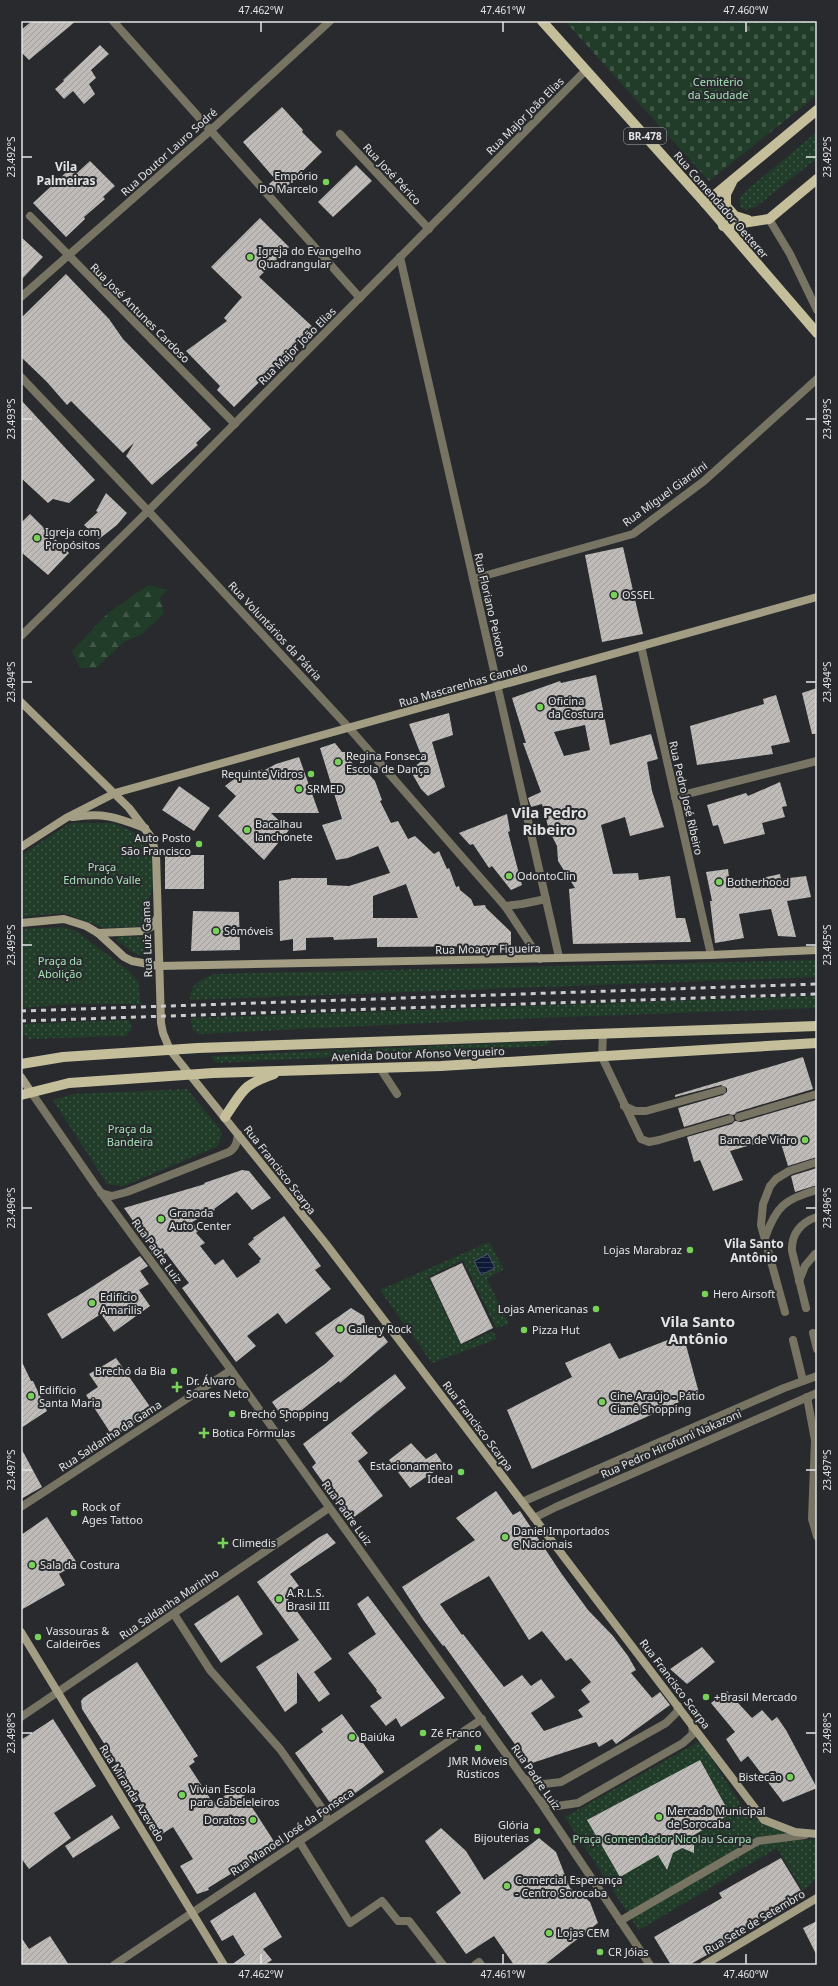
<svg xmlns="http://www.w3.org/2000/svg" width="838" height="1986" font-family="'Noto Sans',sans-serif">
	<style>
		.forest { fill: url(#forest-firs) }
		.cemetery { fill: url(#cemetery-stones) }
		.park { fill: url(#park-dots) }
		.water { fill: url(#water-rules); stroke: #4d566a }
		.building { fill: url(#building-hatch); fill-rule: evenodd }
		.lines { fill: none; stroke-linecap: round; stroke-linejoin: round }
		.lane { stroke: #777463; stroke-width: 8 }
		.street { stroke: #777463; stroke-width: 8 }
		.secondary { stroke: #a29d83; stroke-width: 8 }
		.primary { stroke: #c4be9b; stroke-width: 10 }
		.rail { stroke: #cacbcc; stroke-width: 3; stroke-dasharray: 5 5; stroke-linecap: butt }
		.ticks { fill: none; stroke: #e2e3e4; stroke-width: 1.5 }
		.poi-dot { fill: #78d158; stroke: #282a2d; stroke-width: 1.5 }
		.labels { text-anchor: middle; stroke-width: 4; stroke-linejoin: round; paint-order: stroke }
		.shield { fill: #282a2d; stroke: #aaacad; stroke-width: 1 }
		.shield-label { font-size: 10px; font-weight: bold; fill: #e2e3e4 }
		.park-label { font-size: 11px; fill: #a4e0b5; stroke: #282a2d }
		.street-label { font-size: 11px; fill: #e2e3e4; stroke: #282a2d }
		.poi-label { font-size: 11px; fill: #e2e3e4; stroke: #282a2d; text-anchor: start }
		.neighbourhood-label { font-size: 12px; font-weight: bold; fill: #e2e3e4; stroke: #282a2d }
		.district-label { font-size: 15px; font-weight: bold; fill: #e2e3e4; stroke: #282a2d }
		.neatline { fill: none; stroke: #e2e3e4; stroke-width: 1.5 }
		.ticks-label { font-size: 10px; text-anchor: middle; fill: #e2e3e4 }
	</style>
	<defs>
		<pattern id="forest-firs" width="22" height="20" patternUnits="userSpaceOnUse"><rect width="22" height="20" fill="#213c29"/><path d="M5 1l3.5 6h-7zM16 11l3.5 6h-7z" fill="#415848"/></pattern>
		<pattern id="cemetery-stones" width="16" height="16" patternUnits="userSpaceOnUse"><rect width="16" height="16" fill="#213c29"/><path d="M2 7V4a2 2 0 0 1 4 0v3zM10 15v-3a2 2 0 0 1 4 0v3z" fill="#415848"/></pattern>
		<pattern id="park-dots" width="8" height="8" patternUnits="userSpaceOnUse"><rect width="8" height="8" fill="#213c29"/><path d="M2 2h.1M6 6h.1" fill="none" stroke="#415848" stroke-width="1.8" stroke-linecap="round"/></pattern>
		<pattern id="water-rules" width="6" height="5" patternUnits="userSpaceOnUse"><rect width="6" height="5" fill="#0d1935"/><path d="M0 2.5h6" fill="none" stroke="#303a52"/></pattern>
		<pattern id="building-hatch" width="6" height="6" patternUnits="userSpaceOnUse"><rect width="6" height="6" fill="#bebbb8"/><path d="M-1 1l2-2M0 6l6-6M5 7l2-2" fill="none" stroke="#a09d9b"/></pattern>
	</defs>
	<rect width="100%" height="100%" fill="#282a2d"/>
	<!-- forest -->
	<path class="forest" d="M148 585 168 590 160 597 164 613 142 634 124 642 96 668H80L72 651 107 614Z"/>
	<!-- cemetery -->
	<path class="cemetery" d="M565 21H817V95L709 181Z"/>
	<!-- park -->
	<g class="park">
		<path d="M817 132V158L757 206 746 210 741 207 739 199 746 191Z"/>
		<path d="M70 823H114L138 834 154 857 153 888 146 905 144 926 104 928 64 913 21 917V855Z"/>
		<path d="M64 927 76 931 129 971 138 981 141 1004H74L21 1008V929Z"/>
		<path d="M118 936 144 937 145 939 146 954 142 956 132 952 118 941 117 939Z"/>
		<path d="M817 960V977L190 1000C191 982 200 981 214 974Z"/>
		<path d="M817 996V1008L510 1019 199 1034 193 1030 190 1018Z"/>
		<path d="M129 1020 132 1029 126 1036 29 1039 21 1032V1024Z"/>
		<path d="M550 1041 551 1044 543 1046 216 1063 211 1056Z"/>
		<path d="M187 1089 220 1129C223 1137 221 1140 216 1147L124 1186 107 1184 53 1100 74 1094Z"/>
		<path d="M489 1242 504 1269 487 1279 509 1324 496 1328 463 1260 428 1277 461 1345 493 1331 497 1339 432 1363 380 1290Z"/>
		<path d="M700 1741 747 1814 799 1840 817 1839V1877L803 1891 777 1848 639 1930 565 1817Z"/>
	</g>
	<!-- water -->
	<path class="water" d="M488 1254 495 1268 481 1275 474 1261Z"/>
	<!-- building -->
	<g class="building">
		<path d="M32 21H76L29 60 21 52V30Z"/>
		<path d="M100 45 109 54 91 70 96 78 89 84 95 94 84 104 73 91 64 99 55 89 64 81 63 80Z"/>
		<path d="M282 107 303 130 302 132 322 152 279 194 269 184 275 179 243 142Z"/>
		<path d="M90 161 115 186 103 197 105 199 84 217 85 219 66 237 33 203 72 167 78 172Z"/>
		<path d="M356 165 372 181 333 217 318 202Z"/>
		<path d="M260 218 289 247 259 277 314 328 234 407 217 390 220 386 186 351 227 321 224 318 242 297 211 267Z"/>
		<path d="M21 237 43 257 21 280Z"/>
		<path d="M66 274 109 319 123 339 211 429 196 443 198 445 152 485 126 456 134 443 123 453 71 401 67 405 47 382 21 357V318Z"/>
		<path d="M21 400 95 480 69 503 53 499 48 503 21 478Z"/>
		<path d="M106 493 127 513 117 525 99 539 84 525 98 512 96 511Z"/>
		<path d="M30 514 69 553 48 575 21 552V523Z"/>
		<path d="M623 547 643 634 602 642 585 555Z"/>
		<path d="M596 675 610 745 651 734 658 759 647 762 652 791 664 827 630 836 625 817 601 825 613 874 638 873 639 880 670 876 676 918H685L691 942 573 944 569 889 575 888 558 861 557 846 549 830 542 804 531 807 528 798 541 792 523 743H526L512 698 560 681 561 683ZM585 725 590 750 564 756 554 732Z"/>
		<path d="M817 688V734H812L802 693Z"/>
		<path d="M776 695 790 742 771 746 773 754 697 765 690 726 764 704 763 699Z"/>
		<path d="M449 713 453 735 432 742 445 787 428 796 421 789 410 770 423 760 409 724Z"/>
		<path d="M335 743 342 752H346L358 773 367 772 375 781 382 800 380 801 391 823 398 821 408 839 415 836 434 854 439 851 447 869 449 868 456 887 459 886 460 890 471 899 474 906 485 905 486 908 511 932V946L377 947V938L334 940 333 937 306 938V950L293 951V939L280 941 279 881 291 879V878H327V885L349 886 390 873 378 846 348 858 336 860 322 825 342 819 320 748ZM406 884 418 918H373V896Z"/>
		<path d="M299 757 319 813H271L289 830 264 860 218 816 236 796 225 786 238 776 261 769 263 771 276 764Z"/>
		<path d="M780 782 787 806 782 807 785 817 762 823 765 834 724 844 718 825 713 826 707 805 746 793 748 796Z"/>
		<path d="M179 786 210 808 194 831 162 810Z"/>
		<path d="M507 814 510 831 508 832 522 885 511 890 492 866 489 868 473 844 470 845 459 833Z"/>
		<rect x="165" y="855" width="39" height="34"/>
		<path d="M728 869 730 885 780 874 781 879 806 876 811 897 787 901 796 937 778 936 771 909 739 914 744 938 715 943 710 901H712L706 872Z"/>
		<path d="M193 911 239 912 240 950 191 951Z"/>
		<path d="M803 1057 813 1089 737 1112 734 1115 728 1114 684 1127 678 1108 723 1095 727 1092V1088L721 1085 675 1097V1095Z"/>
		<path d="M816 1100 817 1157 788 1166 779 1137 730 1151 743 1180 713 1191 700 1160 694 1162 687 1137 732 1124 735 1121 741 1122Z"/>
		<path d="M817 1168V1185L795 1192 791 1176Z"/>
		<path d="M242 1170 249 1171 271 1198 252 1210 237 1192 214 1209 215 1210 192 1222 199 1230 196 1233 205 1243 200 1246 215 1265 223 1259 237 1278 260 1262 259 1261 261 1259 248 1244 254 1239 253 1238 284 1216 321 1266 315 1270 331 1289 286 1324 278 1313 247 1336 256 1346 236 1362 182 1288 189 1283 178 1269 166 1253 157 1260 149 1250 152 1248 124 1208 205 1184 204 1183Z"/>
		<path d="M140 1256 148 1266 140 1271 149 1284 139 1290 150 1306 114 1332 101 1314 62 1339 47 1314 84 1292Z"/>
		<path d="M462 1263 493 1328 461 1344 430 1278Z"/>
		<path d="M351 1308 364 1316 367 1331 375 1325 388 1342 340 1383 339 1381 286 1422 272 1402 325 1364 334 1356 315 1333Z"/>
		<path d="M683 1334 699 1393 532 1469 507 1410 572 1377 565 1363 610 1343 619 1359Z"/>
		<path d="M116 1358 153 1411 113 1437 86 1395 98 1387 89 1374Z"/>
		<path d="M21 1360 31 1381H33L47 1411 21 1428Z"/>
		<path d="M395 1374 406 1388 351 1433 368 1453 358 1461 383 1496 350 1520 312 1467 316 1463 303 1444Z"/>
		<path d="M411 1443 426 1459 436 1453 444 1465 410 1488 389 1460Z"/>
		<path d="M21 1448 42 1487 21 1499Z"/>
		<path d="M496 1491 513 1515 520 1511 561 1573 588 1610 613 1636 628 1656 636 1670 631 1673 652 1698 660 1692 670 1705 616 1744 612 1739 599 1747 596 1742 529 1764 444 1645 443 1646 424 1621 402 1587 475 1540 456 1518ZM489 1576 529 1640 542 1631 566 1661 571 1658 591 1682 581 1690 590 1702 578 1710 583 1717 544 1731 531 1713 555 1697 541 1679 531 1686 522 1675 504 1687 463 1634 462 1635 440 1604Z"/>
		<path d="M47 1517 77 1563 59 1574 65 1585 21 1610V1535Z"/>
		<path d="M327 1533 336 1543 290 1574 299 1586 285 1595 332 1659 314 1672 330 1694 319 1702 297 1672V1703L285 1712 256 1667 299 1640 257 1582 318 1538Z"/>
		<path d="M238 1595 263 1634 221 1663 194 1624Z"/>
		<path d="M368 1596 445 1698 401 1727 396 1718 386 1726 370 1706 382 1698 376 1691 377 1690 348 1653 376 1634 357 1604Z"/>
		<path d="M702 1647 715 1662 687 1684 670 1669Z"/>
		<path d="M137 1662 198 1756 193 1759 195 1762 189 1766 213 1803 239 1787 277 1846 235 1873 234 1872 208 1888 209 1890 197 1894 180 1866 193 1859 173 1827 162 1834 82 1709 81 1701 83 1698Z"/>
		<path d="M727 1691 752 1718 762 1710 772 1721 777 1717 786 1730 817 1788 783 1802 748 1756 741 1762 726 1739 735 1732 711 1703Z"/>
		<path d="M342 1714 384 1772 350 1797 349 1795 333 1807 295 1753 323 1732 321 1729Z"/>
		<path d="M53 1719 96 1786 54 1813 71 1838 29 1869 21 1858V1740Z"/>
		<path d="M700 1760 730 1814 694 1835V1853L682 1848 673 1853 667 1870 658 1855 620 1877 587 1820Z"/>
		<path d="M112 1815 120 1828 73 1858 65 1846Z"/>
		<path d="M441 1828 466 1851 484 1880 539 1838 556 1852 570 1888 581 1894 590 1902 598 1923 544 1965H514L494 1936 466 1954 436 1912 461 1893 425 1841Z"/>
		<path d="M781 1858 803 1894 738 1931 741 1936 689 1965H671L654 1937 722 1898 719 1893Z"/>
		<path d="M255 1892 282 1937 263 1949 272 1960 264 1965H231L245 1955 233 1935 222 1941 210 1921Z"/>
		<path d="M817 1921V1956L803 1928Z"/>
		<path d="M50 1936 69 1965H21V1937L29 1949Z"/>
	</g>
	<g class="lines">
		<!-- lane -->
		<g class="lane">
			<path d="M340 134 429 229"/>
			<path d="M603 1034 602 1057 641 1139 649 1142 659 1140 730 1119"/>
			<path d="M380 1068 397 1094"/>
			<path d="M624 1106 635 1111H646L722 1090"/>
			<path d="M739 1117 817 1094"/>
			<path d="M765 1238C776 1206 785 1199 817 1190"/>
			<path d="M799 1281 805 1266 815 1254"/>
			<path d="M806 1308 792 1251C791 1234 801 1222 817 1217"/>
			<path d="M785 1312 761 1225 763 1204 770 1186 776 1179 789 1171 817 1162"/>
			<path d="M813 1333 817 1349"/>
			<path d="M793 1340 803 1381"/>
			<path d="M807 1397 815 1440 812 1519 817 1536"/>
			<path d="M522 1502 784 1388 817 1376"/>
			<path d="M534 1518 556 1507 817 1393"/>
			<path d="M174 1614 210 1670 280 1749 324 1811 328 1821"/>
			<path d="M539 1800 557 1806 578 1803 683 1743 693 1734 692 1725"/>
			<path d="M299 1841 350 1923 382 1901 398 1921H409L443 1965"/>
			<path d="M620 1921 758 1841 805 1835"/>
			<path d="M475 1965 479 1962 481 1965"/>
		</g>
		<!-- street -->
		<g class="street">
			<path d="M113 21 360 298"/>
			<path d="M30 216 235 424"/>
			<path d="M769 219 790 254 817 310"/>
			<path d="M400 257 559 957"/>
			<path d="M21 297 211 130 330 21"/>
			<path d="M21 377 153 516 350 729 505 906 540 959"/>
			<path d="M473 579 633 534 704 481 817 379"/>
			<path d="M21 636 148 511 586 70"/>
			<path d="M641 646 711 955"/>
			<path d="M675 797 817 761"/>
			<path d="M505 906 522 904 546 899"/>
			<path d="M31 1092 96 1186 231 1370 539 1800 650 1965"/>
			<path d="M101 1193 112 1196 127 1192 229 1152C236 1148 237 1142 238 1134"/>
			<path d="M21 1507 231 1370"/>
			<path d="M21 1717 329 1508"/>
			<path d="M525 1779 544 1784 561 1782 666 1723 677 1712 678 1706"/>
			<path d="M114 1965 482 1719"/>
		</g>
		<!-- secondary -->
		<g class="secondary">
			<path d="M21 702 129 808 151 837 156 854 161 1023 163 1033 170 1050 326 1244 764 1820 795 1832 817 1834"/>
			<path d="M73 817C104 812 118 818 145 828"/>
			<path d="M21 847 66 818 115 793 817 597"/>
			<path d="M21 923 64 919 86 926 98 933 124 957 132 961 159 966 711 955 817 950"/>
			<path d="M98 933 144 931 154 925 157 918"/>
			<path d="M21 1077 31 1092"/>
			<path d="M21 1632 224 1965"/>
			<path d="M704 1965 817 1898"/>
		</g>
		<!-- primary -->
		<g class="primary">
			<path d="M542 21 705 203 817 333"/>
			<path d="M732 182 726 194V206L735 216 748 220"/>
			<path d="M705 203 817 110"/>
			<path d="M723 226 769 219 817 179"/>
			<path d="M21 1064 63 1057 198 1048 817 1026"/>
			<path d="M21 1095 69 1083 213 1073 441 1066 817 1043"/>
			<path d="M225 1117C243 1091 242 1085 274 1074"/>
		</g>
		<!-- rail -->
		<g class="rail">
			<path d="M21 1011 817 984"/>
			<path d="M21 1021 817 994"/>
		</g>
	</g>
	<!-- ticks -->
	<path class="ticks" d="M261 22V32M503 22V32M746 22V32M22 157H32M806 157H816M22 419H32M806 419H816M22 682H32M806 682H816M22 945H32M806 945H816M22 1208H32M806 1208H816M22 1470H32M806 1470H816M22 1733H32M806 1733H816M261 1954V1964M503 1954V1964M746 1954V1964"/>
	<!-- markers -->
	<g class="poi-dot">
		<circle cx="326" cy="182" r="4"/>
		<circle cx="250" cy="257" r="4"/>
		<circle cx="37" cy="538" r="4"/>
		<circle cx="614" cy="595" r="4"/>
		<circle cx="540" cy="707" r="4"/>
		<circle cx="338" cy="762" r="4"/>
		<circle cx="311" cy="774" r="4"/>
		<circle cx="299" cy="789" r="4"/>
		<circle cx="247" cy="830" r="4"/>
		<circle cx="199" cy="844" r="4"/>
		<circle cx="509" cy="876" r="4"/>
		<circle cx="719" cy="882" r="4"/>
		<circle cx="216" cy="931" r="4"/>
		<circle cx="805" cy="1140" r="4"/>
		<circle cx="161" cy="1219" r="4"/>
		<circle cx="690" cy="1250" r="4"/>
		<circle cx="705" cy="1294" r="4"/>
		<circle cx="92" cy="1303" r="4"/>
		<circle cx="596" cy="1309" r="4"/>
		<circle cx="340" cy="1329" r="4"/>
		<circle cx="524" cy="1330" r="4"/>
		<circle cx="174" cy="1371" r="4"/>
		<path d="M175 1381h4v4h4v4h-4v4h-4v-4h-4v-4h4z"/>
		<circle cx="31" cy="1396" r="4"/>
		<circle cx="602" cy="1402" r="4"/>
		<circle cx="232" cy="1414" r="4"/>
		<path d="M202 1427h4v4h4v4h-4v4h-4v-4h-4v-4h4z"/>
		<circle cx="461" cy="1472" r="4"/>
		<circle cx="74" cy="1513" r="4"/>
		<circle cx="505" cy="1537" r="4"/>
		<path d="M221 1537h4v4h4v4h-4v4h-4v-4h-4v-4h4z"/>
		<circle cx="32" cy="1565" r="4"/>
		<circle cx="279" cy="1599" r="4"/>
		<circle cx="38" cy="1637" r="4"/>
		<circle cx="706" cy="1697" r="4"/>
		<circle cx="423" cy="1733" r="4"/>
		<circle cx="352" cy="1737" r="4"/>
		<circle cx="478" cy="1748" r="4"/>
		<circle cx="790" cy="1777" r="4"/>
		<circle cx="182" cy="1795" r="4"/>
		<circle cx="659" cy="1817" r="4"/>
		<circle cx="253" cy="1820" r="4"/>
		<circle cx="537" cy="1831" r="4"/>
		<circle cx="507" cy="1886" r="4"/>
		<circle cx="549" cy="1933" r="4"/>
		<circle cx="600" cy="1952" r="4"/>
	</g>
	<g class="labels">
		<!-- shield labels -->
		<rect class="shield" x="624" y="128" width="42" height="16" rx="3"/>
		<g class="shield-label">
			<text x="645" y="140">BR-478</text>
		</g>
		<!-- park labels -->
		<g class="park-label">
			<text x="718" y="86">Cemitério<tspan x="718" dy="13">da Saudade</tspan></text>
			<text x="102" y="871">Praça<tspan x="102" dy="13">Edmundo Valle</tspan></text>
			<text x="60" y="965">Praça da<tspan x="60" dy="13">Abolição</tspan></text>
			<text x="130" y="1133">Praça da<tspan x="130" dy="13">Bandeira</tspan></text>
			<text x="662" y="1843">Praça Comendador Nicolau Scarpa</text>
		</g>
		<!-- street labels -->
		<g class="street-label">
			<text transform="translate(525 116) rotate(-45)" y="4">Rua Major João Elias</text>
			<text transform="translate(169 152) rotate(-42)" y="4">Rua Doutor Lauro Sodré</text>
			<text transform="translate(392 174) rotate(47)" y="4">Rua José Périco</text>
			<text transform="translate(721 205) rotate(49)" y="4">Rua Comendador Oetterer</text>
			<text transform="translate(140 313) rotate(45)" y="4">Rua José Antunes Cardoso</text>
			<text transform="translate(297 346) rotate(-45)" y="4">Rua Major João Elias</text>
			<text transform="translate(665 494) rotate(-36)" y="4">Rua Miguel Giardini</text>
			<text transform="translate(490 605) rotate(77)" y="4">Rua Floriano Peixoto</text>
			<text transform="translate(275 631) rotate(47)" y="4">Rua Voluntários da Pátria</text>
			<text transform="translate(463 685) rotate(-16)" y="4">Rua Mascarenhas Camelo</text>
			<text transform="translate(686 798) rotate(77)" y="4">Rua Pedro José Ribeiro</text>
			<text transform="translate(147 939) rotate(-92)" y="4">Rua Luiz Gama</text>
			<text transform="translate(488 949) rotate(-1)" y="4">Rua Moacyr Figueira</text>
			<text transform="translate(418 1054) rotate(-2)" y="4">Avenida Doutor Afonso Vergueiro</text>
			<text transform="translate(280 1170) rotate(52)" y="4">Rua Francisco Scarpa</text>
			<text transform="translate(157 1251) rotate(54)" y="4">Rua Padre Luiz</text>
			<text transform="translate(478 1426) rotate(53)" y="4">Rua Francisco Scarpa</text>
			<text transform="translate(110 1436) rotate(-33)" y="4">Rua Saldanha da Gama</text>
			<text transform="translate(671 1444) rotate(-24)" y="4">Rua Pedro Hirofumi Nakazoni</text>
			<text transform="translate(347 1513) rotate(54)" y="4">Rua Padre Luiz</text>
			<text transform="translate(169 1604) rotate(-34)" y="4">Rua Saldanha Marinho</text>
			<text transform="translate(675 1684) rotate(53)" y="4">Rua Francisco Scarpa</text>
			<text transform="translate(536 1777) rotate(55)" y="4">Rua Padre Luiz</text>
			<text transform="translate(132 1793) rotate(58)" y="4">Rua Miranda Azevedo</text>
			<text transform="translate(292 1832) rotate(-34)" y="4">Rua Manoel José da Fonseca</text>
			<text transform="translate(755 1922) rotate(-31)" y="4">Rua Sete de Setembro</text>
		</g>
		<!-- poi labels -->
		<g class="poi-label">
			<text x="318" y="180" text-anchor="end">Empório<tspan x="318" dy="13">Do Marcelo</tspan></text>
			<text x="258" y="255">Igreja do Evangelho<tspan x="258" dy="13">Quadrangular</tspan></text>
			<text x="45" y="536">Igreja com<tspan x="45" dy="13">Propósitos</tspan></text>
			<text x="622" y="599">OSSEL</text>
			<text x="548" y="705">Oficina<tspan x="548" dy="13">da Costura</tspan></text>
			<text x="346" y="760">Regina Fonseca<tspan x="346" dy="13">Escola de Dança</tspan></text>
			<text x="303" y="778" text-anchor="end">Requinte Vidros</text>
			<text x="307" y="793">SRMED</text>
			<text x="255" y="828">Bacalhau<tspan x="255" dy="13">lanchonete</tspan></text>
			<text x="191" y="842" text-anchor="end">Auto Posto<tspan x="191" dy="13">São Francisco</tspan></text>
			<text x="517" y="880">OdontoClin</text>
			<text x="727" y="886">Botherhood</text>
			<text x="224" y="935">Sómóveis</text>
			<text x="797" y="1144" text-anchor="end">Banca de Vidro</text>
			<text x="169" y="1217">Granada<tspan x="169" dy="13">Auto Center</tspan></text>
			<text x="682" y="1254" text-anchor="end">Lojas Marabraz</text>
			<text x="713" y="1298">Hero Airsoft</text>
			<text x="100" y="1301">Edifício<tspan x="100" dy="13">Amarilis</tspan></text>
			<text x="588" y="1313" text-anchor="end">Lojas Americanas</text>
			<text x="348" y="1333">Gallery Rock</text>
			<text x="532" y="1334">Pizza Hut</text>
			<text x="166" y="1375" text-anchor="end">Brechó da Bia</text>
			<text x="186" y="1385">Dr. Álvaro<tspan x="186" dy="13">Soares Neto</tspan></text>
			<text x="39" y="1394">Edifício<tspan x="39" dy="13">Santa Maria</tspan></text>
			<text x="610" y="1400">Cine Araújo - Pátio<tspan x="610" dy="13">Cianê Shopping</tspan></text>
			<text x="240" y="1418">Brechó Shopping</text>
			<text x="212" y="1437">Botica Fórmulas</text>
			<text x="453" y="1470" text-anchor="end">Estacionamento<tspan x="453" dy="13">Ideal</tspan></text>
			<text x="82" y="1511">Rock of<tspan x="82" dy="13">Ages Tattoo</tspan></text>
			<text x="513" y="1535">Daniel Importados<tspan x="513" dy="13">e Nacionais</tspan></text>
			<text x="232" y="1547">Climedis</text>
			<text x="40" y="1569">Sala da Costura</text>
			<text x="287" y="1597">A.R.L.S.<tspan x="287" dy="13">Brasil III</tspan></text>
			<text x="46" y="1635">Vassouras &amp;<tspan x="46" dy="13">Caldeirões</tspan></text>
			<text x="714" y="1701">+Brasil Mercado</text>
			<text x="431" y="1737">Zé Franco</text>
			<text x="360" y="1741">Baiúka</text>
			<text x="478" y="1765" text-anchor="middle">JMR Móveis<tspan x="478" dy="13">Rústicos</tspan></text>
			<text x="782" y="1781" text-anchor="end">Bistecão</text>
			<text x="190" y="1793">Vivian Escola<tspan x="190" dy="13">para Cabeleleiros</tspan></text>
			<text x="667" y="1815">Mercado Municipal<tspan x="667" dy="13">de Sorocaba</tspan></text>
			<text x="245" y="1824" text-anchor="end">Doratos</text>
			<text x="529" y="1829" text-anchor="end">Glória<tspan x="529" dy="13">Bijouterias</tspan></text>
			<text x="515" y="1884">Comercial Esperança<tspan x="515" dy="13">- Centro Sorocaba</tspan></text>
			<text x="557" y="1937">Lojas CEM</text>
			<text x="608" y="1956">CR Jóias</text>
		</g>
		<!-- neighbourhood labels -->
		<g class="neighbourhood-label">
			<text x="66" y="171">Vila<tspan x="66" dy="14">Palmeiras</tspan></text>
			<text x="754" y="1248">Vila Santo<tspan x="754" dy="14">Antônio</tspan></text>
		</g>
		<!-- district labels -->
		<g class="district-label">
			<text x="549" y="818">Vila Pedro<tspan x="549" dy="17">Ribeiro</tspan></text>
			<text x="698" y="1327">Vila Santo<tspan x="698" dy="17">Antônio</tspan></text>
		</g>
	</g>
	<!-- border -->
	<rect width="838" height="1986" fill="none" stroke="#282a2d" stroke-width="44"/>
	<rect x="22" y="22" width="794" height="1942" class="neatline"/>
	<g class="ticks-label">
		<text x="261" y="14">47.462°W</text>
		<text x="503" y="14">47.461°W</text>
		<text x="746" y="14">47.460°W</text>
		<text transform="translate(11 157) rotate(-90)" y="4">23.492°S</text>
		<text transform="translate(827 157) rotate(-90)" y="4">23.492°S</text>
		<text transform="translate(11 419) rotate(-90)" y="4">23.493°S</text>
		<text transform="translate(827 419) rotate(-90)" y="4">23.493°S</text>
		<text transform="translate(11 682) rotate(-90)" y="4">23.494°S</text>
		<text transform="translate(827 682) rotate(-90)" y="4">23.494°S</text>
		<text transform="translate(11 945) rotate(-90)" y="4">23.495°S</text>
		<text transform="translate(827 945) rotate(-90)" y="4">23.495°S</text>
		<text transform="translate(11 1208) rotate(-90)" y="4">23.496°S</text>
		<text transform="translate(827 1208) rotate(-90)" y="4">23.496°S</text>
		<text transform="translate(11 1470) rotate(-90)" y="4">23.497°S</text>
		<text transform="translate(827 1470) rotate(-90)" y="4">23.497°S</text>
		<text transform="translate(11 1733) rotate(-90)" y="4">23.498°S</text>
		<text transform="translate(827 1733) rotate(-90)" y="4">23.498°S</text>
		<text x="261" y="1978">47.462°W</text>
		<text x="503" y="1978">47.461°W</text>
		<text x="746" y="1978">47.460°W</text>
	</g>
</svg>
